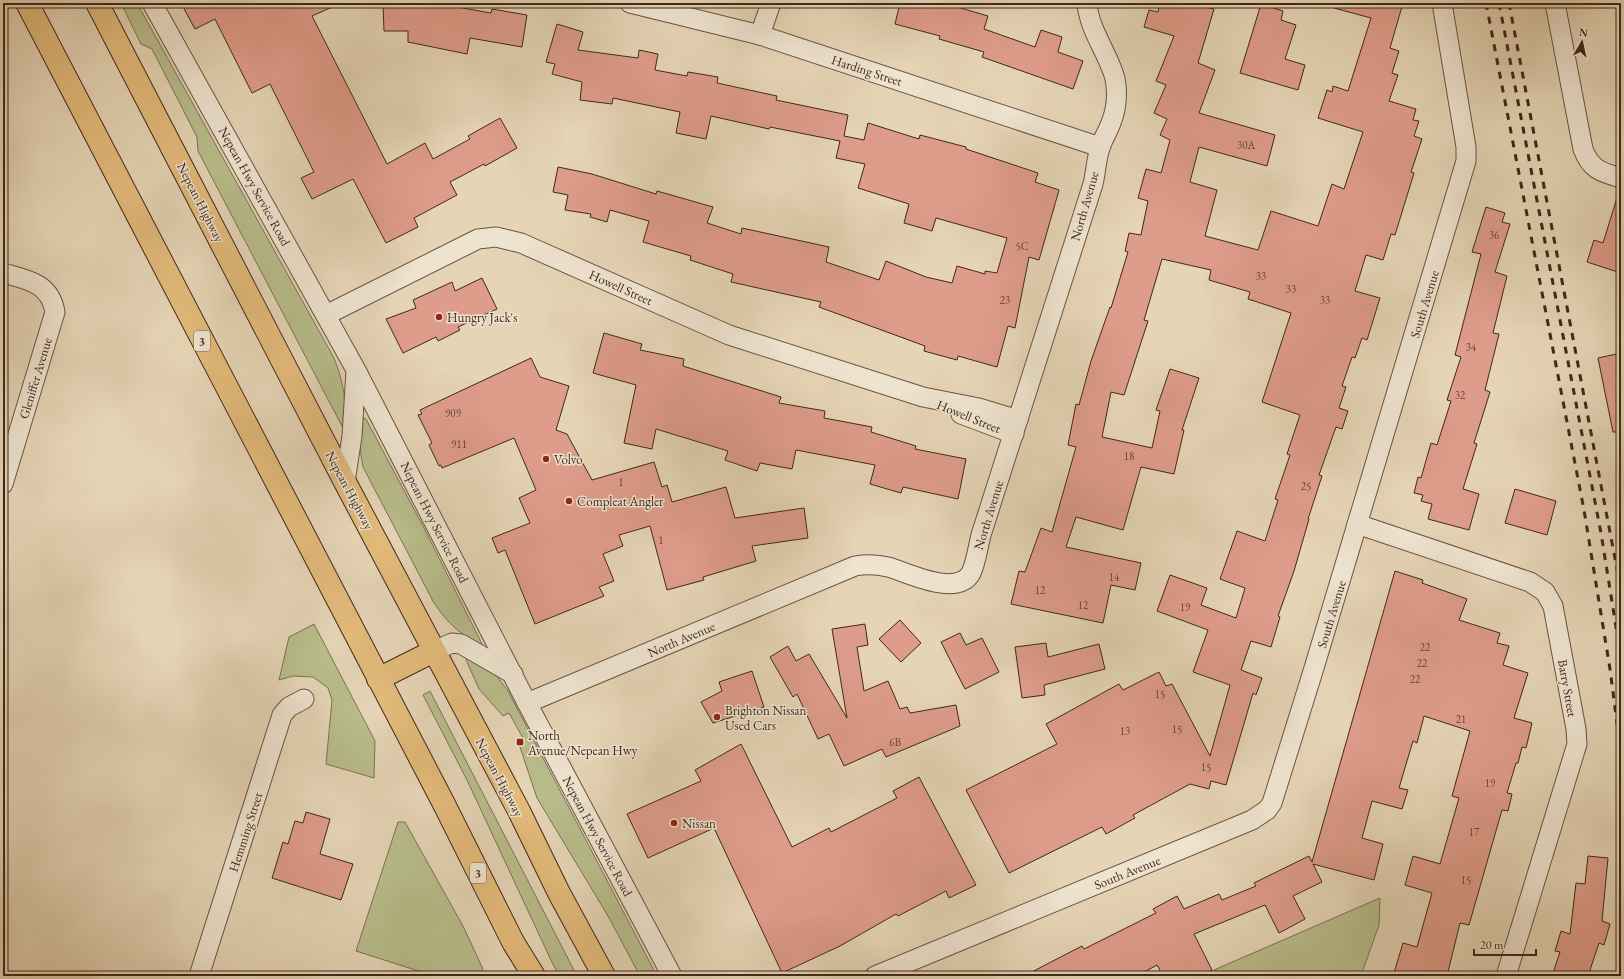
<svg xmlns="http://www.w3.org/2000/svg" width="1624" height="979" font-family="'EB Garamond',serif">
	<style>
		.green { fill: #b8bc8b; stroke: #7c7253 }
		.building { fill: #de9c8a; stroke: #40281b }
		.lines { fill: none; stroke-linecap: round; stroke-linejoin: round }
		.minor-casing { stroke: #695342; stroke-width: 21 }
		.trunk-casing { stroke: #40281b; stroke-width: 24 }
		.minor { stroke: #eee3cf; stroke-width: 19 }
		.trunk { stroke: #e2ba7a; stroke-width: 22 }
		.rail { stroke: #40281b; stroke-width: 3; stroke-dasharray: 7 7; stroke-linecap: butt }
		.poi-dot { fill: #8f2418; stroke: #eee3cf; stroke-width: 1.5 }
		.labels { text-anchor: middle; stroke-width: 3; stroke-linejoin: round; paint-order: stroke }
		.number-label { font-size: 11px; fill: #684537 }
		.shield { fill: #eee3cf; stroke: #746051; stroke-width: 1 }
		.shield-label { font-size: 12px; font-weight: bold; fill: #40281b }
		.street-label { font-size: 13px; fill: #40281b; stroke: #eee3cf }
		.poi-label { font-size: 13px; fill: #40281b; stroke: #eee3cf; text-anchor: start }
	</style>
	<rect width="100%" height="100%" fill="#e5d4b5"/>
	<filter id="stains"><feTurbulence type="fractalNoise" baseFrequency=".005" numOctaves="4"/><feColorMatrix values="0 0 0 0 .2 0 0 0 0 .09 0 0 0 0 .02 0 0 0 .5 -.17"/></filter>
	<radialGradient id="worn" r=".72"><stop offset=".6" stop-color="#630" stop-opacity="0"/><stop offset="1" stop-color="#630" stop-opacity=".3"/></radialGradient>
	<!-- green -->
	<g class="green">
		<path d="M121 3H137L334 358C345 386 346 400 344 430L198 151 197 137 152 49 141 44Z"/>
		<path d="M361 417 366 419 423 526 484 648C459 632 449 626 433 601L363 467 359 443Z"/>
		<path d="M314 624 375 741 374 778 326 764 332 700 328 688 313 677 293 676 279 680 289 637Z"/>
		<path d="M466 657 496 675 508 691 657 976H640L608 916 537 798 519 744 524 740 509 713 503 716 479 689 466 660Z"/>
		<path d="M430 691 577 976H559L550 958 467 780 423 695Z"/>
		<path d="M398 822H405L463 926 483 969 479 976H434L356 951Z"/>
		<path d="M1380 898 1379 925 1361 976H1216L1214 970Z"/>
	</g>
	<!-- building -->
	<g class="building">
		<path d="M181 3H341L312 16 387 164 425 143 433 159 470 139 468 136 500 118 517 148 485 166 484 164 450 182 457 195 414 218 418 227 386 243 353 179 312 199 301 178 314 172 270 84 252 93 215 19 195 29Z"/>
		<path d="M383 3H435L491 13 492 9 527 15 522 47 470 38 467 54 408 42V31H384Z"/>
		<path d="M900 3H944L988 16 984 29 1035 47 1041 30 1062 37 1058 52 1083 61 1073 89 982 57 984 52 939 39 940 36 895 24Z"/>
		<path d="M1160 3H1191L1214 9 1198 63 1215 70 1199 113 1275 135 1267 166 1199 147 1190 182 1217 190 1205 236 1258 250 1271 211 1318 226 1332 184 1344 189 1363 132 1318 118 1327 90 1332 92 1333 86 1348 91 1371 18 1334 8 1335 3H1403L1390 48 1399 51 1392 73 1398 75 1389 101 1416 109 1413 120 1419 121 1414 136 1422 139 1411 172 1414 173 1395 235 1391 234 1383 260 1366 255 1355 291 1380 298 1367 340 1362 338 1355 358 1352 357 1342 386 1346 387 1339 408 1348 411 1342 429 1336 427 1319 475 1322 476 1308 519H1309L1294 571 1278 616 1280 617 1271 647 1251 641 1241 670 1262 678 1256 695 1253 693 1226 785 1211 781 1209 789 1190 784 1133 815 1135 818 1106 834 1102 827 1009 873 966 790 1057 744 1046 724 1119 684 1123 690 1159 672 1166 686 1172 684 1210 756 1230 685 1193 672 1208 630 1157 611 1170 575 1207 588 1201 605 1236 618 1245 588 1220 579 1237 531 1265 541 1278 500 1275 499 1290 455 1287 454 1300 415 1262 402 1291 313 1248 299 1250 292 1209 280 1211 270 1162 259 1144 320 1148 321 1124 395 1111 392 1102 437 1152 448 1160 411 1156 410 1170 369 1199 378 1182 430H1184L1174 474 1141 467 1123 530 1076 517 1066 547 1141 563 1135 590 1111 585 1103 623 1011 604 1019 571 1025 572 1041 528 1052 532 1076 447 1068 445 1076 404 1079 405 1091 361 1110 307 1111 308 1128 252 1125 251 1129 233 1141 235 1148 201 1138 198 1146 169 1161 173 1170 140 1160 135 1167 119 1154 113 1166 85 1156 81 1174 36 1144 27 1149 10 1158 12Z"/>
		<path d="M1261 4 1283 11 1281 20 1296 25 1285 59 1305 65 1298 90 1240 73Z"/>
		<path d="M557 24 583 32 578 50 638 58 639 50 658 54 655 70 687 76 688 72 718 77 717 83 777 96 776 100 848 115 844 136 864 140 868 123 919 139 920 135 966 147V149L1038 173 1035 182 1059 190 1039 260 1029 257 1015 328 1008 326 997 367 958 356 957 360 924 351 925 346 819 307 821 302 731 282 733 274 690 260 691 256 643 242 649 221 610 210 607 222 590 217 591 214 565 210 568 195 553 192 558 167 592 174 656 194 657 191 713 207 707 223 741 234 742 228 829 247 826 262 879 280 886 261 926 277 952 283 957 266 985 274V271L997 273 1007 238 936 218 932 231 904 223 909 204 858 188 865 164 836 158 840 141 770 127 769 129 711 116 706 139 676 133 680 112 613 98 612 104 580 100 582 82 552 74 555 64 546 62Z"/>
		<path d="M1617 198 1621 199V273L1587 262 1594 240 1603 243Z"/>
		<path d="M1486 207 1505 213 1502 222 1510 224 1495 272 1507 276 1493 333 1499 334 1485 390 1490 392 1474 443 1477 444 1463 489 1479 494 1469 530 1428 519 1432 504 1421 501 1423 495 1414 493 1418 477 1421 478 1431 443 1437 445 1451 401 1447 400 1461 357 1455 355 1481 254 1472 252Z"/>
		<path d="M482 278 497 309 458 327 460 330 438 341 436 337 403 353 386 319 416 308 413 300 452 282 455 291Z"/>
		<path d="M604 333 642 344 640 350 684 359 683 366 781 397 779 403 825 411 824 418 872 427 871 432 916 446 915 449 966 459 958 499 903 487 901 493 870 484 875 465 796 450 792 469 760 463 757 471 725 460 728 451 656 429 652 449 624 443 636 385 593 373Z"/>
		<path d="M1621 353V432H1613L1598 358Z"/>
		<path d="M531 358 540 377 569 386 556 430 567 434 592 480 654 462 662 487 667 485 672 502 726 487 735 518 804 508 808 538 752 546 756 561 703 577 704 580 667 590 650 526 619 535 623 546 603 554 614 581 599 587 604 596 535 624 505 550 498 553 492 538 530 523 519 498 536 490 514 438 442 468 441 465 439 466 429 445 432 443 418 415 422 414 420 410Z"/>
		<path d="M1515 489 1556 501 1547 535 1505 523Z"/>
		<path d="M1395 571 1423 580 1422 583 1467 599 1459 620 1500 633 1497 643 1509 646 1503 665 1528 673 1514 718 1532 723 1526 748 1522 747 1518 763H1516L1507 793 1512 794 1508 811 1502 810 1469 925 1460 923 1447 976H1393L1403 943 1417 947 1432 893 1405 885 1413 856 1440 864 1459 798 1452 796 1470 731 1424 716 1417 743 1413 741 1399 788 1408 790 1402 809 1372 801 1362 838 1383 844 1374 880 1313 864 1322 882 1293 896 1305 919 1279 933 1265 905 1194 934 1212 970 1200 976H1163L1157 965 1137 976H1024L1082 946 1084 949 1156 913 1153 909 1177 896 1184 909 1219 894 1222 900 1256 886 1254 883 1309 856 1312 862Z"/>
		<path d="M900 620 921 643 901 662 879 639Z"/>
		<path d="M865 624 868 645 857 647 864 691 888 681 900 709 907 707 910 713 956 705 960 726 886 757 882 749 844 766 829 734 818 739 797 694 793 697 770 657 788 646 796 661 809 654 847 718 832 629Z"/>
		<path d="M960 633 966 645 982 638 999 672 965 689 941 642Z"/>
		<path d="M1046 643 1048 657 1099 644 1105 669 1044 685 1045 695 1022 698 1015 647Z"/>
		<path d="M752 671 764 707 713 723 701 702 722 691 719 682Z"/>
		<path d="M741 744 792 847 829 828 831 832 897 798 893 791 919 777 976 885 949 898 946 891 898 916 896 914 840 946 782 973 714 828 648 858 627 814 701 781 695 770Z"/>
		<path d="M306 812 330 819 320 854 353 864 341 900 272 878 283 842 288 844 295 821 303 823Z"/>
		<path d="M1588 856 1608 858 1602 921 1610 924 1604 945 1599 943 1588 976H1552L1560 952 1555 951 1561 931 1570 934 1576 883 1585 884Z"/>
	</g>
	<g class="lines">
		<defs>
			<g id="minor">
				<path d="M152 3 356 370 527 703 672 976"/>
				<path d="M630 3 760 35 1100 147"/>
				<path d="M1555 3 1583 149C1591 170 1601 172 1621 178"/>
				<path d="M760 35 771 3"/>
				<path d="M3 273C28 280 50 283 55 312L3 484"/>
				<path d="M326 315 478 239 496 237 521 243 729 335 923 397 979 408 1018 420"/>
				<path d="M961 414 1014 434"/>
				<path d="M345 482 352 436 356 371"/>
				<path d="M1357 524 1530 582 1545 592 1553 606 1576 729 1577 744 1506 976"/>
				<path d="M434 651 452 643 461 644 513 674"/>
				<path d="M527 703 855 566C866 564 876 564 888 567 907 572 957 598 971 573 976 563 978 547 981 535L1093 184C1096 172 1096 160 1100 148 1103 138 1109 130 1112 120 1117 107 1118 88 1114 75 1106 50 1089 29 1087 3"/>
				<path d="M199 976 282 715 289 707 304 699"/>
				<path d="M875 976 1252 820 1267 810 1272 803 1314 668 1466 161V147L1442 3"/>
			</g>
			<g id="trunk">
				<path d="M27 3 444 804 513 942 534 976"/>
				<path d="M97 3 345 482 519 811 559 893 604 976"/>
				<path d="M378 679 434 651"/>
			</g>
		</defs>
		<!-- minor casing -->
		<use href="#minor" class="minor-casing"/>
		<!-- trunk casing -->
		<use href="#trunk" class="trunk-casing"/>
		<!-- minor -->
		<use href="#minor" class="minor"/>
		<!-- trunk -->
		<use href="#trunk" class="trunk"/>
		<!-- rail -->
		<g class="rail">
			<path d="M1486 3 1584 510 1610 669 1621 754"/>
			<path d="M1499 3 1601 533 1621 658"/>
			<path d="M1509 3 1621 590"/>
		</g>
	</g>
	<!-- markers -->
	<g class="poi-dot">
		<circle cx="439" cy="317" r="4"/>
		<circle cx="546" cy="459" r="4"/>
		<circle cx="569" cy="501" r="4"/>
		<circle cx="717" cy="717" r="4"/>
		<rect x="516" y="738" width="8" height="8" rx="2"/>
		<circle cx="674" cy="823" r="4"/>
	</g>
	<g class="labels">
		<!-- number labels -->
		<g class="number-label">
			<text x="1246" y="149">30A</text>
			<text x="1494" y="239">36</text>
			<text x="1022" y="250">5C</text>
			<text x="1261" y="280">33</text>
			<text x="1291" y="293">33</text>
			<text x="1005" y="304">23</text>
			<text x="1325" y="304">33</text>
			<text x="1471" y="351">34</text>
			<text x="1460" y="399">32</text>
			<text x="453" y="417">909</text>
			<text x="459" y="448">911</text>
			<text x="1129" y="460">18</text>
			<text x="621" y="486">1</text>
			<text x="1306" y="490">25</text>
			<text x="661" y="544">1</text>
			<text x="1114" y="581">14</text>
			<text x="1040" y="594">12</text>
			<text x="1083" y="609">12</text>
			<text x="1185" y="611">19</text>
			<text x="1425" y="651">22</text>
			<text x="1422" y="667">22</text>
			<text x="1415" y="683">22</text>
			<text x="1160" y="698">15</text>
			<text x="1461" y="723">21</text>
			<text x="1177" y="733">15</text>
			<text x="1125" y="735">13</text>
			<text x="895" y="746">6B</text>
			<text x="1206" y="771">15</text>
			<text x="1490" y="787">19</text>
			<text x="1474" y="836">17</text>
			<text x="1466" y="884">15</text>
		</g>
		<!-- shield labels -->
		<g class="shield">
			<rect x="194" y="331" width="16" height="20" rx="3"/>
			<rect x="470" y="863" width="16" height="20" rx="3"/>
		</g>
		<g class="shield-label">
			<text x="202" y="345">3</text>
			<text x="478" y="877">3</text>
		</g>
		<!-- street labels -->
		<g class="street-label">
			<text transform="translate(867 70) rotate(18)" y="5">Harding Street</text>
			<text transform="translate(255 186) rotate(61)" y="5">Nepean Hwy Service Road</text>
			<text transform="translate(201 202) rotate(63)" y="5">Nepean Highway</text>
			<text transform="translate(1084 206) rotate(-74)" y="5">North Avenue</text>
			<text transform="translate(621 287) rotate(24)" y="5">Howell Street</text>
			<text transform="translate(1424 304) rotate(-73)" y="5">South Avenue</text>
			<text transform="translate(35 378) rotate(-73)" y="5">Gleniffer Avenue</text>
			<text transform="translate(969 416) rotate(22)" y="5">Howell Street</text>
			<text transform="translate(350 490) rotate(62)" y="5">Nepean Highway</text>
			<text transform="translate(988 515) rotate(-73)" y="5">North Avenue</text>
			<text transform="translate(435 522) rotate(63)" y="5">Nepean Hwy Service Road</text>
			<text transform="translate(1331 614) rotate(-73)" y="5">South Avenue</text>
			<text transform="translate(681 639) rotate(-23)" y="5">North Avenue</text>
			<text transform="translate(1568 688) rotate(80)" y="5">Barry Street</text>
			<text transform="translate(500 777) rotate(62)" y="5">Nepean Highway</text>
			<text transform="translate(245 832) rotate(-72)" y="5">Hemming Street</text>
			<text transform="translate(598 836) rotate(62)" y="5">Nepean Hwy Service Road</text>
			<text transform="translate(1127 872) rotate(-22)" y="5">South Avenue</text>
		</g>
		<!-- poi labels -->
		<g class="poi-label">
			<text x="447" y="322">Hungry Jack's</text>
			<text x="554" y="464">Volvo</text>
			<text x="577" y="506">Compleat Angler</text>
			<text x="725" y="715">Brighton Nissan<tspan x="725" dy="15">Used Cars</tspan></text>
			<text x="528" y="740">North<tspan x="528" dy="15">Avenue/Nepean Hwy</tspan></text>
			<text x="682" y="828">Nissan</text>
		</g>
	</g>
	<!-- margin -->
	<rect width="1624" height="979" fill="none" stroke="#e5d4b5" stroke-width="16"/>
	<rect x="4" y="4" width="1616" height="971" fill="none" stroke="#40281b" stroke-width="2"/>
	<rect x="8" y="8" width="1608" height="963" fill="none" stroke="#40281b"/>
	<!-- north arrow -->
	<g transform="translate(1582 42) rotate(9)" stroke="#eee3cf" stroke-width="3" paint-order="stroke">
	<path d="M0-3L7 15L0 10L-7 15Z" fill="#40281b"/>
	<text y="-6" font-size="11" font-weight="bold" text-anchor="middle" fill="#40281b">N</text>
	</g>
	<!-- scale -->
	<path d="M1474 949v6h62v-6" fill="none" stroke="#40281b" stroke-width="2"/>
	<text x="1480" y="949" font-size="12" fill="#40281b" stroke="#eee3cf" stroke-width="3" paint-order="stroke">20 m</text>
	<rect width="100%" height="100%" filter="url(#stains)"/>
	<rect width="100%" height="100%" fill="url(#worn)"/>
</svg>
